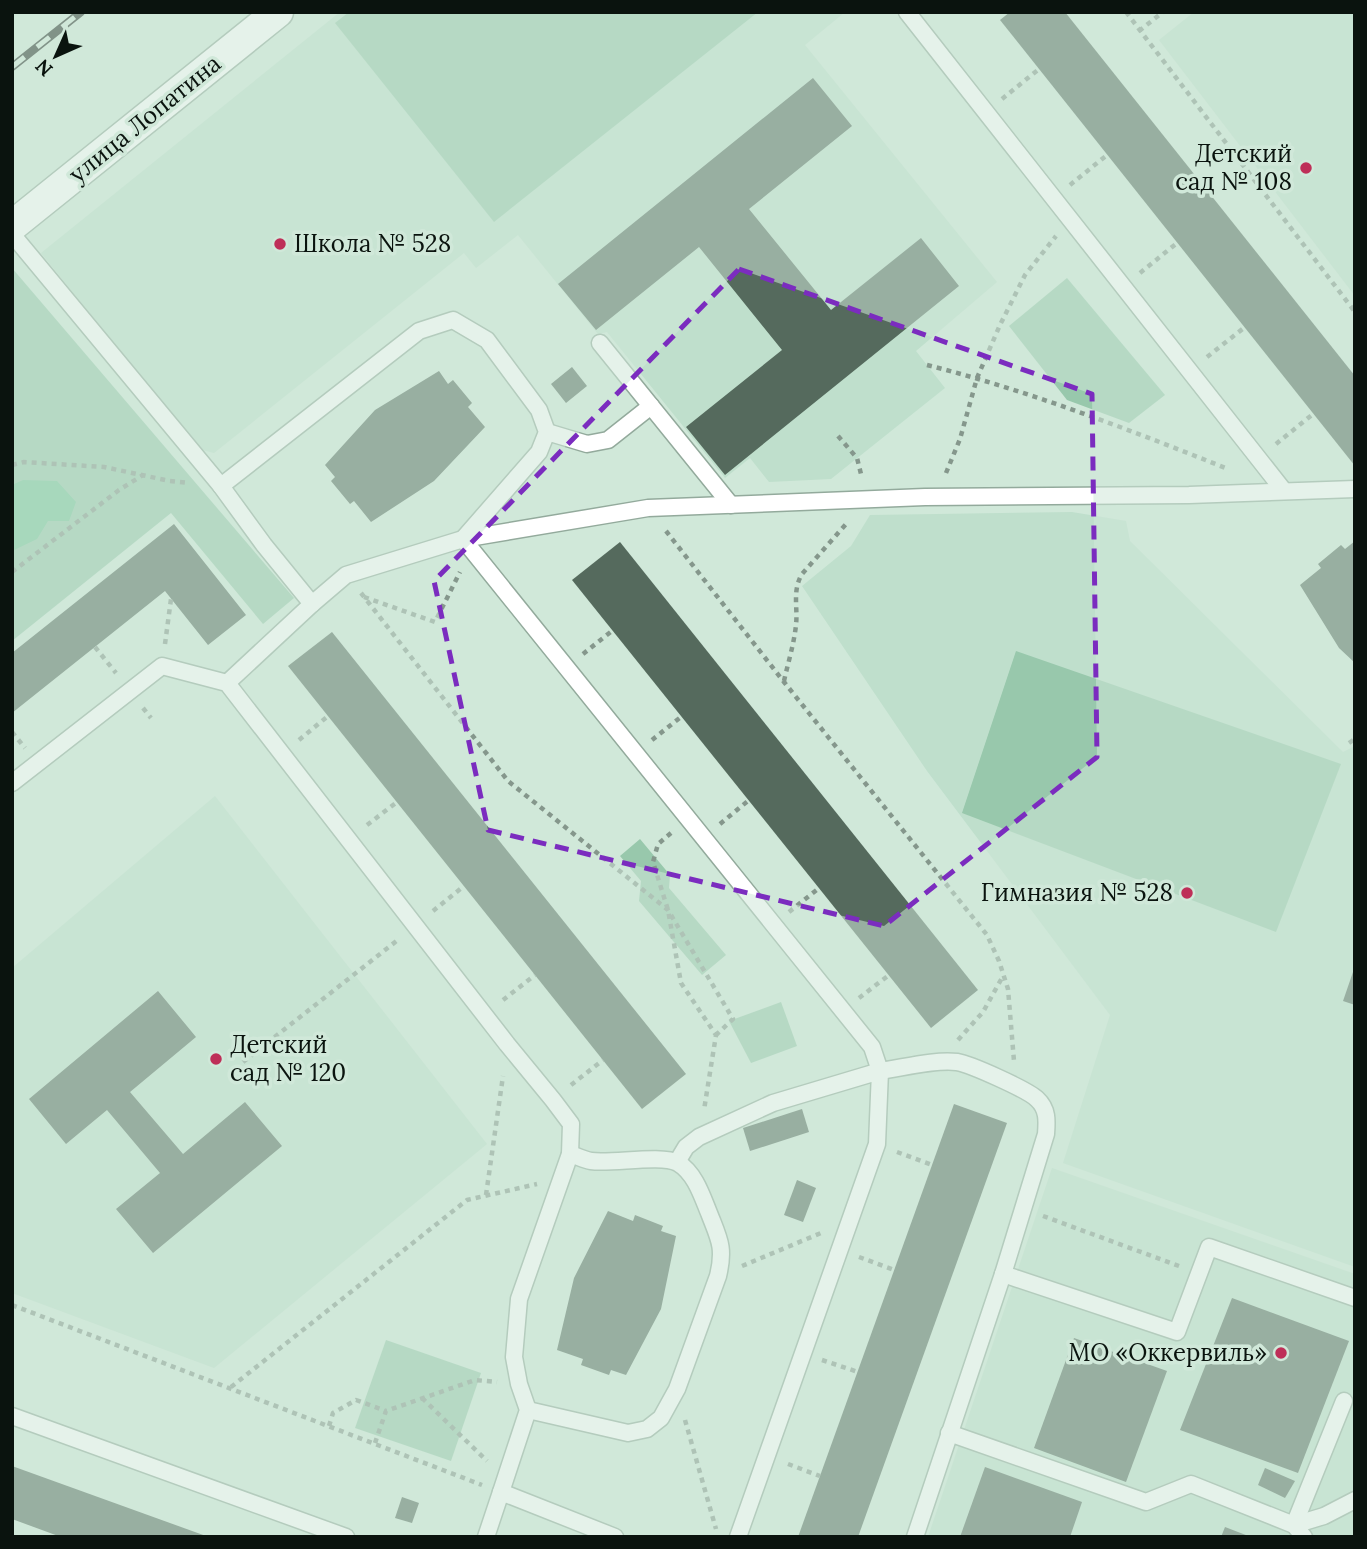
<svg xmlns="http://www.w3.org/2000/svg" width="1367" height="1549" font-family="Lora,serif">
	<style>
		.built { fill: #bfdfcc }
		.green { fill: #98c8ac }
		.forest { fill: #76c59a }
		.building { fill: #556a5d }
		.lines { fill: none; stroke-linecap: round; stroke-linejoin: round }
		.service-casing { stroke: #93aa9c; stroke-width: 19 }
		.minor-casing { stroke: #93aa9c; stroke-width: 33 }
		.path { stroke: #85978c; stroke-width: 4.5; stroke-dasharray: 5 5; stroke-linecap: butt }
		.service { stroke: #fff; stroke-width: 16 }
		.minor { stroke: #fff; stroke-width: 30 }
		.rail-casing { stroke: #232d27; stroke-width: 8 }
		.rail { stroke: #d0e8d9; stroke-width: 5; stroke-dasharray: 16; stroke-linecap: butt }
		.marked { fill: none; stroke: #7b2cbf; stroke-width: 5; stroke-dasharray: 14 9; stroke-linejoin: round }
		.poi-dot { fill: #be2f58; stroke: #d0e8d9; stroke-width: 2.5 }
		.labels { text-anchor: middle; stroke-width: 7; stroke-linejoin: round; paint-order: stroke }
		.street-label { font-size: 24px; fill: #0a130e; stroke: #d0e8d9 }
		.poi-label { font-size: 24px; fill: #0a130e; stroke: #d0e8d9; text-anchor: end }
	</style>
	<rect width="100%" height="100%" fill="#d0e8d9"/>
	<!-- built -->
	<g class="built">
		<path d="M340 12H845L805 45 997 282 916 351 945 388 831 479 769 482 750 458 725 478 607 332 598 334 518 235 476 268 464 253 214 453 199 449 41 253Z"/>
		<path d="M1194 12H1355V296L1159 40Z"/>
		<path d="M1072 512 1126 521 1130 541 1343 752 1355 746V1267L1063 1163 1110 1015 927 771 802 586 851 546 870 515Z"/>
		<path d="M215 796 487 1144 214 1368 12 1293V968Z"/>
		<path d="M1052 1168 1355 1274V1537H928Z"/>
	</g>
	<!-- green -->
	<g class="green">
		<path d="M349 12H758L494 222 335 23Z"/>
		<path d="M12 268 294 598 263 624 171 513 12 641Z"/>
		<path d="M1067 278 1165 395 1129 423 1067 400 1009 326Z"/>
		<path d="M1016 651 1341 764 1276 932 962 813Z"/>
		<path d="M640 839 670 875 669 888 726 955 702 975 639 901 641 881 620 856Z"/>
		<path d="M781 1002 797 1046 751 1063 729 1021Z"/>
		<path d="M386 1340 481 1373 451 1461 355 1428Z"/>
	</g>
	<!-- forest -->
	<path class="forest" d="M23 480 57 481 76 502 69 521H48L37 539 12 551V485Z"/>
	<!-- building -->
	<g class="building">
		<path d="M1010 12H1065L1355 376V466L1000 20Z"/>
		<path d="M813 78 852 126 749 209 831 310 921 238 959 286 725 475 686 427 782 350 699 247 596 330 558 284Z"/>
		<path d="M572 367 587 386 566 403 551 384Z"/>
		<path d="M439 371 448 384 453 380 472 403 468 407 485 427 434 481 371 522 354 501 350 504 331 481 335 477 325 465 375 410Z"/>
		<path d="M174 524 246 615 208 645 165 591 12 713V653Z"/>
		<path d="M1355 541V663L1339 648 1300 585 1321 568 1318 564 1341 545 1345 549Z"/>
		<path d="M620 542 978 990 931 1028 572 580Z"/>
		<path d="M332 632 686 1074 642 1109 288 666Z"/>
		<path d="M1354 969H1355V1005L1343 1001Z"/>
		<path d="M158 991 196 1037 130 1092 183 1154 245 1102 282 1146 153 1253 116 1209 160 1173 107 1110 66 1144 29 1099Z"/>
		<path d="M954 1104 1007 1123 858 1537H798Z"/>
		<path d="M802 1109 809 1132 750 1151 743 1128Z"/>
		<path d="M797 1180 816 1188 803 1222 784 1215Z"/>
		<path d="M608 1211 633 1221 635 1215 663 1226 661 1231 676 1236 661 1309 626 1375 611 1370 609 1375 581 1365 583 1359 557 1350 574 1278Z"/>
		<path d="M1232 1298 1349 1341 1298 1473 1180 1430Z"/>
		<path d="M1074 1338 1167 1371 1126 1482 1034 1448Z"/>
		<path d="M12 1466 206 1536V1537H61L12 1519Z"/>
		<path d="M985 1467 1082 1502 1070 1537H960Z"/>
		<path d="M1265 1468 1295 1481 1285 1498 1258 1485Z"/>
		<path d="M402 1497 419 1503 412 1523 395 1518Z"/>
		<path d="M1225 1527 1251 1537H1221Z"/>
	</g>
	<g class="lines">
		<defs>
			<g id="service">
				<path d="M907 12 1284 491"/>
				<path d="M12 234 221 486 264 545 312 604"/>
				<path d="M600 343 731 505"/>
				<path d="M547 432 587 444 608 440 651 406"/>
				<path d="M221 486 419 331 453 320 487 340 539 410 547 432 539 452 463 539 872 1047 880 1071C902 1068 936 1059 957 1062 970 1064 1028 1090 1037 1099 1048 1109 1047 1121 1046 1134L1003 1274 915 1537"/>
				<path d="M227 683 312 604 346 575 463 539 648 508 925 497 1189 495 1355 489"/>
				<path d="M12 783 162 666 227 683 507 1044 553 1100 571 1124 570 1154 519 1299 514 1357 519 1384 528 1410 501 1492"/>
				<path d="M677 1162 686 1147 699 1137 773 1103 880 1071 877 1144 738 1537"/>
				<path d="M1003 1274 1177 1332 1209 1247 1355 1298"/>
				<path d="M528 1410 628 1433 647 1429 661 1418 677 1389 718 1276C725 1247 719 1239 709 1213 702 1196 695 1173 678 1163 661 1154 613 1164 591 1161 584 1160 577 1156 570 1154"/>
				<path d="M12 1416 346 1537"/>
				<path d="M949 1433 1146 1502 1191 1484 1294 1525 1304 1537"/>
				<path d="M1294 1525 1344 1401"/>
				<path d="M1294 1525 1324 1516 1355 1500"/>
				<path d="M486 1537 501 1492 615 1537"/>
			</g>
			<path id="minor" d="M12 226 278 12"/>
		</defs>
		<!-- service casing -->
		<use href="#service" class="service-casing"/>
		<!-- minor casing -->
		<use href="#minor" class="minor-casing"/>
		<!-- path -->
		<g class="path">
			<path d="M1126 12 1355 312"/>
			<path d="M1139 31 1163 12"/>
			<path d="M1002 99 1039 69"/>
			<path d="M1070 185 1107 155"/>
			<path d="M1140 273 1177 243"/>
			<path d="M1207 357 1245 327"/>
			<path d="M927 365C1030 391 1130 430 1228 469"/>
			<path d="M838 436 857 458 862 478"/>
			<path d="M1276 444 1313 414"/>
			<path d="M12 465 24 462 104 467 170 481 189 483"/>
			<path d="M946 473 960 439 977 378 1000 325 1025 275 1056 236"/>
			<path d="M666 531 784 682 987 935 999 961 1008 989 1014 1061"/>
			<path d="M12 572 119 490 143 475"/>
			<path d="M361 593 508 781 668 910 733 1019 716 1035"/>
			<path d="M364 597 435 622 460 572"/>
			<path d="M165 644 171 599"/>
			<path d="M95 647 116 673"/>
			<path d="M583 654 613 630"/>
			<path d="M784 681C788 663 794 644 796 625 798 607 792 591 802 574L846 524"/>
			<path d="M143 708 151 718"/>
			<path d="M12 732 25 748"/>
			<path d="M299 740 328 716"/>
			<path d="M652 740 682 716"/>
			<path d="M1349 743 1355 739"/>
			<path d="M720 824 749 800"/>
			<path d="M367 825 397 802"/>
			<path d="M671 833 658 844 653 862 668 910 681 983 716 1035 704 1110"/>
			<path d="M433 911 464 886"/>
			<path d="M789 912 819 888"/>
			<path d="M859 998 889 975"/>
			<path d="M503 1000 535 975"/>
			<path d="M958 1040 983 1012 1003 976"/>
			<path d="M243 1062 399 939"/>
			<path d="M571 1085 603 1060"/>
			<path d="M897 1152 932 1165"/>
			<path d="M486 1195 503 1076"/>
			<path d="M1043 1216 1179 1266"/>
			<path d="M859 1257 894 1270"/>
			<path d="M742 1266 821 1233"/>
			<path d="M12 1305 482 1485"/>
			<path d="M822 1360 858 1372"/>
			<path d="M231 1387 467 1200 537 1184"/>
			<path d="M422 1398 487 1461"/>
			<path d="M685 1420 716 1529"/>
			<path d="M329 1426 333 1413 356 1400 386 1411"/>
			<path d="M375 1443 386 1411 475 1380 497 1382"/>
			<path d="M788 1464 820 1476"/>
		</g>
		<!-- service -->
		<use href="#service" class="service"/>
		<!-- minor -->
		<use href="#minor" class="minor"/>
		<defs>
			<path id="rail" d="M12 67 81 12"/>
		</defs>
		<!-- rail casing -->
		<use href="#rail" class="rail-casing"/>
		<!-- rail -->
		<use href="#rail" class="rail"/>
	</g>
	<!-- marked area -->
	<path d="M0 0H1367V1549H0ZM739 269 1092 394 1097 757 884 926 488 830 434 581Z" fill="#d0e8d9" fill-opacity=".55" fill-rule="evenodd"/>
	<path class="marked" d="M739 269 1092 394 1097 757 884 926 488 830 434 581Z"/>
	<!-- markers -->
	<g class="poi-dot">
		<circle cx="1306" cy="168" r="7"/>
		<circle cx="280" cy="244" r="7"/>
		<circle cx="1187" cy="893" r="7"/>
		<circle cx="216" cy="1059" r="7"/>
		<circle cx="1281" cy="1353" r="7"/>
	</g>
	<g class="labels">
		<!-- street labels -->
		<g class="street-label">
			<text transform="translate(145 119) rotate(-39)" y="8">улица Лопатина</text>
		</g>
		<!-- poi labels -->
		<g class="poi-label">
			<text x="1292" y="162">Детский<tspan x="1292" dy="28">сад № 108</tspan></text>
			<text x="294" y="252" text-anchor="start">Школа № 528</text>
			<text x="1173" y="901">Гимназия № 528</text>
			<text x="230" y="1053" text-anchor="start">Детский<tspan x="230" dy="28">сад № 120</tspan></text>
			<text x="1267" y="1361">МО «Оккервиль»</text>
		</g>
	</g>
	<!-- border -->
	<rect width="1367" height="1549" fill="none" stroke="#0a130e" stroke-width="28"/>
	<!-- north arrow -->
	<g transform="translate(56 56) rotate(225)" stroke="#d0e8d9" stroke-width="5" paint-order="stroke">
	<path d="M0-5L12 26L0 18L-12 26Z" fill="#0a130e"/>
	<text y="-10" font-size="19" font-weight="bold" text-anchor="middle" fill="#0a130e">N</text>
	</g>
</svg>
